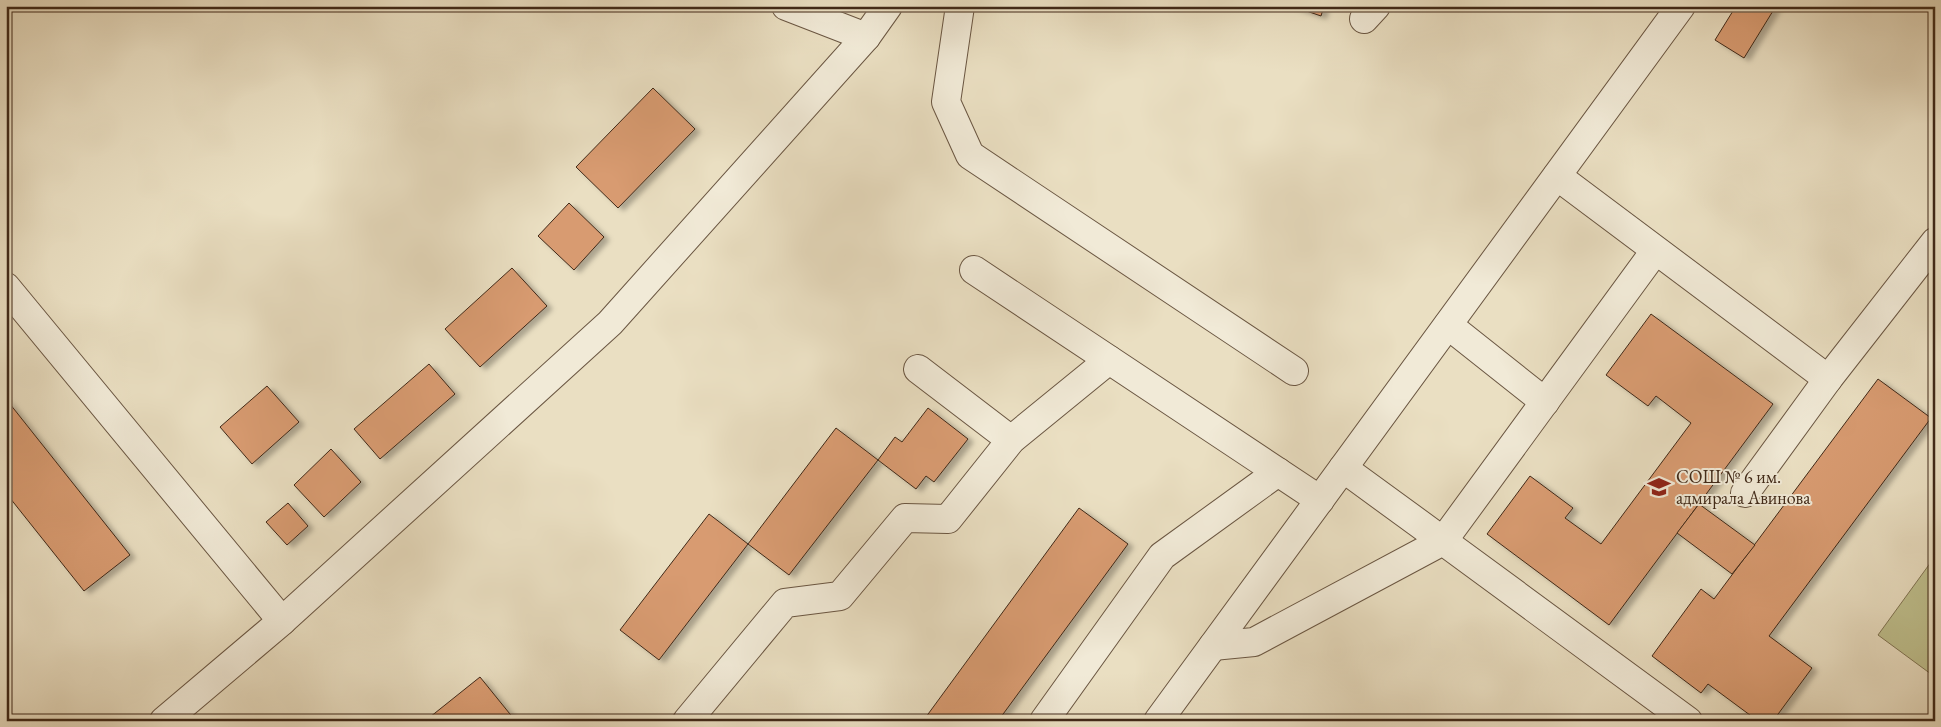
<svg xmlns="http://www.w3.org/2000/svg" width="1941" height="727" font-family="'EB Garamond',serif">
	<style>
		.grass { fill: #bfc08e; stroke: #807453 }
		.building { fill: #d89b71; stroke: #402918; filter: url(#shadow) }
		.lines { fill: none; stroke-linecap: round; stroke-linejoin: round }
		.minor-casing { stroke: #6a5642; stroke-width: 30 }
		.minor { stroke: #f1ead7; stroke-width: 28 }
		.labels { text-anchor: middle; stroke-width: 4; stroke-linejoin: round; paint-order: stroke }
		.poi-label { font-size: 18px; fill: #402918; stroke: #f1ead7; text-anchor: start }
	</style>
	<defs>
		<filter id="shadow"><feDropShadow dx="5.5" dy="3" stdDeviation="2.5" flood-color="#0004"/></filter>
	</defs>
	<rect width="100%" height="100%" fill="#eadfc2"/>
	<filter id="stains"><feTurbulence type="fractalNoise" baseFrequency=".004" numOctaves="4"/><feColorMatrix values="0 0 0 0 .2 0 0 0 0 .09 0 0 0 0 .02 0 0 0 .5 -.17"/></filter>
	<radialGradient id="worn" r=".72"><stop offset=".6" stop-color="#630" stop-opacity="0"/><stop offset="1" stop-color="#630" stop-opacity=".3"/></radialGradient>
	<!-- grass -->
	<path class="grass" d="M1931 562 1935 564V677L1878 635Z"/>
	<!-- building -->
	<g class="building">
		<path d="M1292 6H1324L1321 16Z"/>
		<path d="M1736 6H1776L1744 58 1715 40Z"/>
		<path d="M653 88 695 129 618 208 576 167Z"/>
		<path d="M569 203 604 237 574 270 538 236Z"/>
		<path d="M512 268 547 306 480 367 445 329Z"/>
		<path d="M1651 314 1773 404 1609 625 1487 534 1530 476 1573 508 1565 518 1601 544 1691 423 1656 396 1648 406 1606 375Z"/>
		<path d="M429 364 455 394 380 459 354 429Z"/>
		<path d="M1878 379 1931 418 1769 636 1812 668 1773 721H1758L1708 684 1701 693 1652 656 1701 589 1714 599Z"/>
		<path d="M267 386 299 422 252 464 220 427Z"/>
		<path d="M6 399 130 555 84 591 6 493Z"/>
		<path d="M928 408 968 439 934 482 926 476 916 489 878 460 895 437 902 442Z"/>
		<path d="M836 428 878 460 789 575 748 544Z"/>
		<path d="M331 449 361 482 324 517 294 485Z"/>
		<path d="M288 503 308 526 287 545 266 522Z"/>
		<path d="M1699 504 1755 545 1732 574 1677 533Z"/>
		<path d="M1079 508 1128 544 998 721H923Z"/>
		<path d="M709 514 748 544 659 660 620 630Z"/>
		<path d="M480 677 514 719 425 721Z"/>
	</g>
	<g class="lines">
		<defs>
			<g id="minor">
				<path d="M786 6 866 37"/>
				<path d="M960 6 946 102 970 155 1294 371"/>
				<path d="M1364 19 1376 6"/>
				<path d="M1557 176 1828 379"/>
				<path d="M974 270 1320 500"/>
				<path d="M6 287 282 621"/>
				<path d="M1448 325 1545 402"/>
				<path d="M918 369 1011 440"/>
				<path d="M1343 468 1443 541 1655 251"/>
				<path d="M1745 493 1828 379 1935 242"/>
				<path d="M1213 646 1254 642 1443 541 1688 721"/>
				<path d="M164 721 282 621 610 323 866 37 888 6"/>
				<path d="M687 721 785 603 840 596 905 518 948 519 1011 440 1109 360"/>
				<path d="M1044 721 1162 556 1278 472"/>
				<path d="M1158 721 1681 6"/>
			</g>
		</defs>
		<!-- minor casing -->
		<use href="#minor" class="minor-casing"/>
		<!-- minor -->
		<use href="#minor" class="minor"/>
	</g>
	<!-- icons -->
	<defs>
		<symbol id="school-bare" viewBox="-9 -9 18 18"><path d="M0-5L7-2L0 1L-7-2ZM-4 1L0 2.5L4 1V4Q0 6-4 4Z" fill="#8f2418" stroke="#f1ead7" stroke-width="2.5" paint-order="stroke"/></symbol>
	</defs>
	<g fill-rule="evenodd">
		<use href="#school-bare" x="1643" y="471" width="32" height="32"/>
	</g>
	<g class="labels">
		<!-- poi labels -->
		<g class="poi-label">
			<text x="1676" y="483">СОШ № 6 им.<tspan x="1676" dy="21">адмирала Авинова</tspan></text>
		</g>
	</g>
	<!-- margin -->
	<rect width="1941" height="727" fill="none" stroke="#eadfc2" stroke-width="25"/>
	<rect x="8" y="8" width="1926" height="712" fill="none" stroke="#402918" stroke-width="2.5"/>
	<rect x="12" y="12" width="1916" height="702" fill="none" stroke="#402918"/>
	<rect width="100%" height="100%" filter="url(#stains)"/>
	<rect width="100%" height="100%" fill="url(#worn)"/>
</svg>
